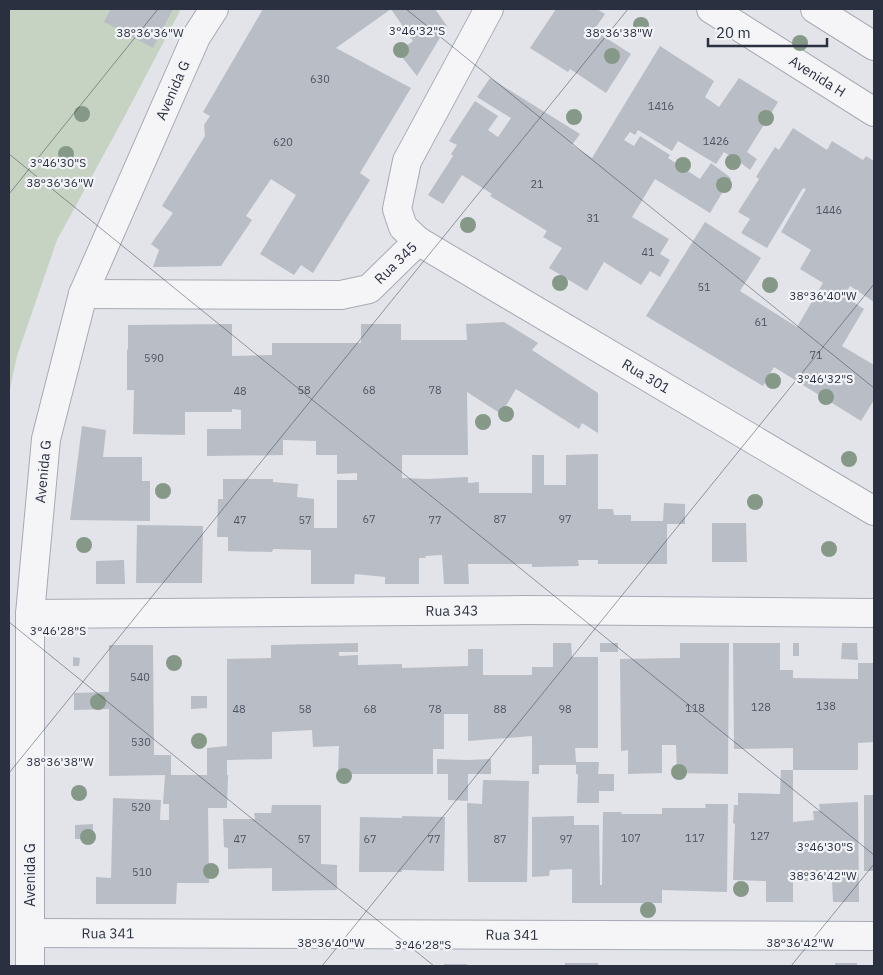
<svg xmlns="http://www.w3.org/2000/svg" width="883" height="975" font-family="'IBM Plex Sans',sans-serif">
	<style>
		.green { fill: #c6d3c3 }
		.building { fill: #b9bdc6 }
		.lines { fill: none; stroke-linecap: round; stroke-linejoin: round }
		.minor-casing { stroke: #a7aab4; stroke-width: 30 }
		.minor { stroke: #f5f5f8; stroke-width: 28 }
		.tree { fill: #869988 }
		.ticks { fill: none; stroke: #2b3041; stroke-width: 1; stroke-opacity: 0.45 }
		.labels { text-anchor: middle; stroke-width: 4.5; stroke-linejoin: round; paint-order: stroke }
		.number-label { font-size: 11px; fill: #4e5362 }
		.street-label { font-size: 14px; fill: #2b3041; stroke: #f2f3f7 }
		.ticks-label { font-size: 12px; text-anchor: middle; fill: #2b3041; stroke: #f2f3f7; stroke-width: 4.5; stroke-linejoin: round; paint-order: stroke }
	</style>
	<rect width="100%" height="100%" fill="#e2e4ea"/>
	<!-- green -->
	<path class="green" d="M9 9H181L121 123 57 240 17 356 9 393Z"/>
	<!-- building -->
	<g class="building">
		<path d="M111 9H173L153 48 104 22Z"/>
		<path d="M263 9 267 10V9H435L447 26 417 76 398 52 413 41 391 9 336 48 411 88 360 173 370 180 313 273 301 265 294 275 260 254 296 195 271 179 246 216 252 220 221 266 153 267 159 250 151 244 173 213 162 206 205 136 204 125 210 116 203 112Z"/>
		<path d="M556 9H597L605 14 594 30 631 54 606 93 570 69 568 72 530 48Z"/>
		<path d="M660 46 714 81 705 97 719 107 739 78 778 102 747 152 757 159 750 170 741 163 738 168 730 163 733 158 724 152 716 164 678 141 672 151 638 130 635 135 630 132 624 140 634 146 640 136 670 155 668 158 700 179 711 163 731 178 710 213 655 179 632 217 669 239 660 254 670 260 660 277 650 271 641 285 604 262 587 291 549 268 562 248 543 237 547 231 490 196 492 194 462 175 443 204 428 195 453 156 451 154 457 145 449 141 475 101 498 116 488 130 498 137 511 118 477 97 490 78 580 134 572 145 592 158Z"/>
		<path d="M793 128 827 150 832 141 863 160 866 156 874 161V302L850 286 844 296 864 309 842 346 874 365V400L861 421 774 367 763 386 646 316 705 222 761 258 740 291 797 327 823 283 800 269 811 250 781 232 806 189 803 188 767 248 741 233 750 219 738 212 759 179 756 177 775 147 779 150Z"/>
		<path d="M504 322 538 343 532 350 598 393V433L582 423 579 429 516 389 501 414 467 392 468 455H402V478L427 479 468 477V483L479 482V493H532V455H544V485H566V455L598 454V509H613L614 515H631V521H663L664 503 685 504V524H667V564H598V560H578L579 566 532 567V564H468L469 584H444L442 555 425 556 426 558H419V584H385V577L355 574 354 584H311V550L273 549 272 552 228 551V537H217L218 499H223V479H273V482L298 484 297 497 314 499V528H337V480H357V473L337 474V455H316V441L283 440V455L207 456V429H241V410L232 409V412H185V435L133 434 134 390H127V350L128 349V325L232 324V356L272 355V343H361V324H401V340H467L466 324Z"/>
		<path d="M82 426 106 430 103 457H142V481H150V521L70 520Z"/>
		<path d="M712 523H746L747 562H712Z"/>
		<path d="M137 525 203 526 202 583H136Z"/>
		<path d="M124 560 125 584H96V561Z"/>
		<path d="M358 643V652H339V656L358 655V665L402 664V668L468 666V649H483V675H532V667H553V643H571L572 657H598V748H575L576 762H599L598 774H614V791H599V803H577L578 774H576V765H539V774H532V736L468 741V714H444V749H433V774H338L339 746 313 747 312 730 272 732V759L227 760V775H228L227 808H208L209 883H177L176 904H96V877L111 878 113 798 161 800 160 820H169V804H163L165 775 109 776V709L74 710V693L109 692V645H153L154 755H171V775H207V748L227 746V659L271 658V645Z"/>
		<rect x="600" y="643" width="18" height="9"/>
		<path d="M680 643H729L728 774 677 773 676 745H662V773L628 774V750L621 751 620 659 680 658Z"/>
		<path d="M733 643H780V670H793V678L858 679V663H874V742L858 743V770H793V748L734 749Z"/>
		<rect x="793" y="643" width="6" height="13"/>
		<path d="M842 643H857L858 660 841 659Z"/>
		<path d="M73 657 80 658 79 666H73Z"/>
		<path d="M191 696H207V708L191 709Z"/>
		<path d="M437 759 468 760 491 759V774H468V801L448 800V774H437Z"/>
		<path d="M781 770H793V822L814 820 813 811H820L819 804 858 802 859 902H833L832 881H793V902H766V881L733 880 735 824 733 823 734 805H738V793L780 794Z"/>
		<path d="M483 780 529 781 527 882H468L467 803 482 804Z"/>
		<rect x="864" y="795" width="10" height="76"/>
		<path d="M705 804H728L727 892 662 890V903H572V869L550 870 549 876 532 877V817L574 816V825H599L600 885H602L603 812H622L621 814H662V808H706Z"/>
		<path d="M272 805H321V864L337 865V890L272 891V868L228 869V848L224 847 223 819H255L254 813H271Z"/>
		<path d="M402 816 445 817 444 871 402 870V872H359L360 817 402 818Z"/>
		<path d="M93 824V839H75V825Z"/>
		<rect x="565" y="963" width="33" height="3"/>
		<rect x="835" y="963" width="22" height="3"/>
		<rect x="444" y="964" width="23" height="2"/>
		<rect x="261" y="965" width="24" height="1"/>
	</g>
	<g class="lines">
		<defs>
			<g id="minor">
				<path id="s1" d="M711 9 874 112"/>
				<path d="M815 9 874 46"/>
				<path id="s2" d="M418 241 874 511"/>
				<path id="s3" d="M83 294 341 295 369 289 418 241 403 227 397 209 407 161 489 9"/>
				<path id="s4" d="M30 614 526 610 874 613"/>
				<path id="s5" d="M30 933 874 936"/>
				<path id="s6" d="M30 966V614L46 439 83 294 196 37 214 9"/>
			</g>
		</defs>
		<!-- minor casing -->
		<use href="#minor" class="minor-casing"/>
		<!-- minor -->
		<use href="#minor" class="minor"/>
	</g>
	<!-- trees -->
	<g class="tree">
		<circle cx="641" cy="25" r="8"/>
		<circle cx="800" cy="43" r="8"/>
		<circle cx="401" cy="50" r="8"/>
		<circle cx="612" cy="56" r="8"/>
		<circle cx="82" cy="114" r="8"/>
		<circle cx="574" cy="117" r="8"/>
		<circle cx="766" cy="118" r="8"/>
		<circle cx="66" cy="154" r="8"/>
		<circle cx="733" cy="162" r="8"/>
		<circle cx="683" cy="165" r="8"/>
		<circle cx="724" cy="185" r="8"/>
		<circle cx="468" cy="225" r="8"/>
		<circle cx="560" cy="283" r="8"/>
		<circle cx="770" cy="285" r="8"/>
		<circle cx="773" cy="381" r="8"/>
		<circle cx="826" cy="397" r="8"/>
		<circle cx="506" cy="414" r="8"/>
		<circle cx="483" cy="422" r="8"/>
		<circle cx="849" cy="459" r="8"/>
		<circle cx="163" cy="491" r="8"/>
		<circle cx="755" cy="502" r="8"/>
		<circle cx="84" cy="545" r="8"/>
		<circle cx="829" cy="549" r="8"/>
		<circle cx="174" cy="663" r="8"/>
		<circle cx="98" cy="702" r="8"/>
		<circle cx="199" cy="741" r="8"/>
		<circle cx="679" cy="772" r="8"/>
		<circle cx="344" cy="776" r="8"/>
		<circle cx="79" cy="793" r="8"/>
		<circle cx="88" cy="837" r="8"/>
		<circle cx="211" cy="871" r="8"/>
		<circle cx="741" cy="889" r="8"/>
		<circle cx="648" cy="910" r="8"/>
	</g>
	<!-- ticks -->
	<path class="ticks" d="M406 9 874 388M9 154 874 855M9 194 158 9M9 622 434 966M9 773 628 9M322 966 874 284M791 966 874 864"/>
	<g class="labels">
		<!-- number labels -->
		<g class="number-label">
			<text x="320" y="83">630</text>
			<text x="661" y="110">1416</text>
			<text x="716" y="145">1426</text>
			<text x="283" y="146">620</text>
			<text x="537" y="188">21</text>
			<text x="829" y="214">1446</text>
			<text x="593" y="222">31</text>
			<text x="648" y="256">41</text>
			<text x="704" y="291">51</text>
			<text x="761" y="326">61</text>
			<text x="816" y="359">71</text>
			<text x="154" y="362">590</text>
			<text x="304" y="394">58</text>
			<text x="369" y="394">68</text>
			<text x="435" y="394">78</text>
			<text x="240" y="395">48</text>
			<text x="369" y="523">67</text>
			<text x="500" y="523">87</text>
			<text x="565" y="523">97</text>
			<text x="240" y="524">47</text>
			<text x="305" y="524">57</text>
			<text x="435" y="524">77</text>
			<text x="140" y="681">540</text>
			<text x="826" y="710">138</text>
			<text x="761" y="711">128</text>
			<text x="695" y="712">118</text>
			<text x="239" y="713">48</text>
			<text x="305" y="713">58</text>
			<text x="370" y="713">68</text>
			<text x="435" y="713">78</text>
			<text x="500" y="713">88</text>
			<text x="565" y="713">98</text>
			<text x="141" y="746">530</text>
			<text x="141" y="811">520</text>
			<text x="760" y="840">127</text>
			<text x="631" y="842">107</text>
			<text x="695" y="842">117</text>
			<text x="240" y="843">47</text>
			<text x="304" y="843">57</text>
			<text x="370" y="843">67</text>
			<text x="434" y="843">77</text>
			<text x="500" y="843">87</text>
			<text x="566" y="843">97</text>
			<text x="142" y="876">510</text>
		</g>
		<!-- street labels -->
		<g class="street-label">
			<text dy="5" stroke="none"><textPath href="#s1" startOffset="126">Avenida H</textPath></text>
			<text dy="5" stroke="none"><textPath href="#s6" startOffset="900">Avenida G</textPath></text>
			<text dy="5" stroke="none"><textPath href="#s3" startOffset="324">Rua 345</textPath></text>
			<text dy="5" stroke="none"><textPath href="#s2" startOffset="265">Rua 301</textPath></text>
			<text dy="5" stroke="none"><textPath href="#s6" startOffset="495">Avenida G</textPath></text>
			<text dy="5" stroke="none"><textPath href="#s4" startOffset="422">Rua 343</textPath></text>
			<text transform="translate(30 875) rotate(-90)" y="5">Avenida G</text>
			<text dy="5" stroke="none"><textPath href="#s5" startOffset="78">Rua 341</textPath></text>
			<text dy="5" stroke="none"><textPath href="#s5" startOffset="482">Rua 341</textPath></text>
		</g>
	</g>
	<g class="ticks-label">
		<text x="417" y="35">3°46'32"S</text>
		<text x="150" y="37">38°36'36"W</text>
		<text x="619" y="37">38°36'38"W</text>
		<text x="58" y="167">3°46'30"S</text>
		<text x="60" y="187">38°36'36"W</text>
		<text x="823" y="300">38°36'40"W</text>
		<text x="825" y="383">3°46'32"S</text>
		<text x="58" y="635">3°46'28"S</text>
		<text x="60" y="766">38°36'38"W</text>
		<text x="825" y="851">3°46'30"S</text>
		<text x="823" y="880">38°36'42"W</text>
		<text x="331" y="947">38°36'40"W</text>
		<text x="800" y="947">38°36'42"W</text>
		<text x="423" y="949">3°46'28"S</text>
	</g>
	<!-- border -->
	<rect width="883" height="975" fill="none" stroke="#2b3041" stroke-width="20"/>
	<!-- scale -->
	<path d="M708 38v8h119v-8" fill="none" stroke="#2b3041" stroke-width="2.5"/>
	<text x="716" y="38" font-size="15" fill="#2b3041" stroke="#f2f3f7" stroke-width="4" paint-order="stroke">20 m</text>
</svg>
